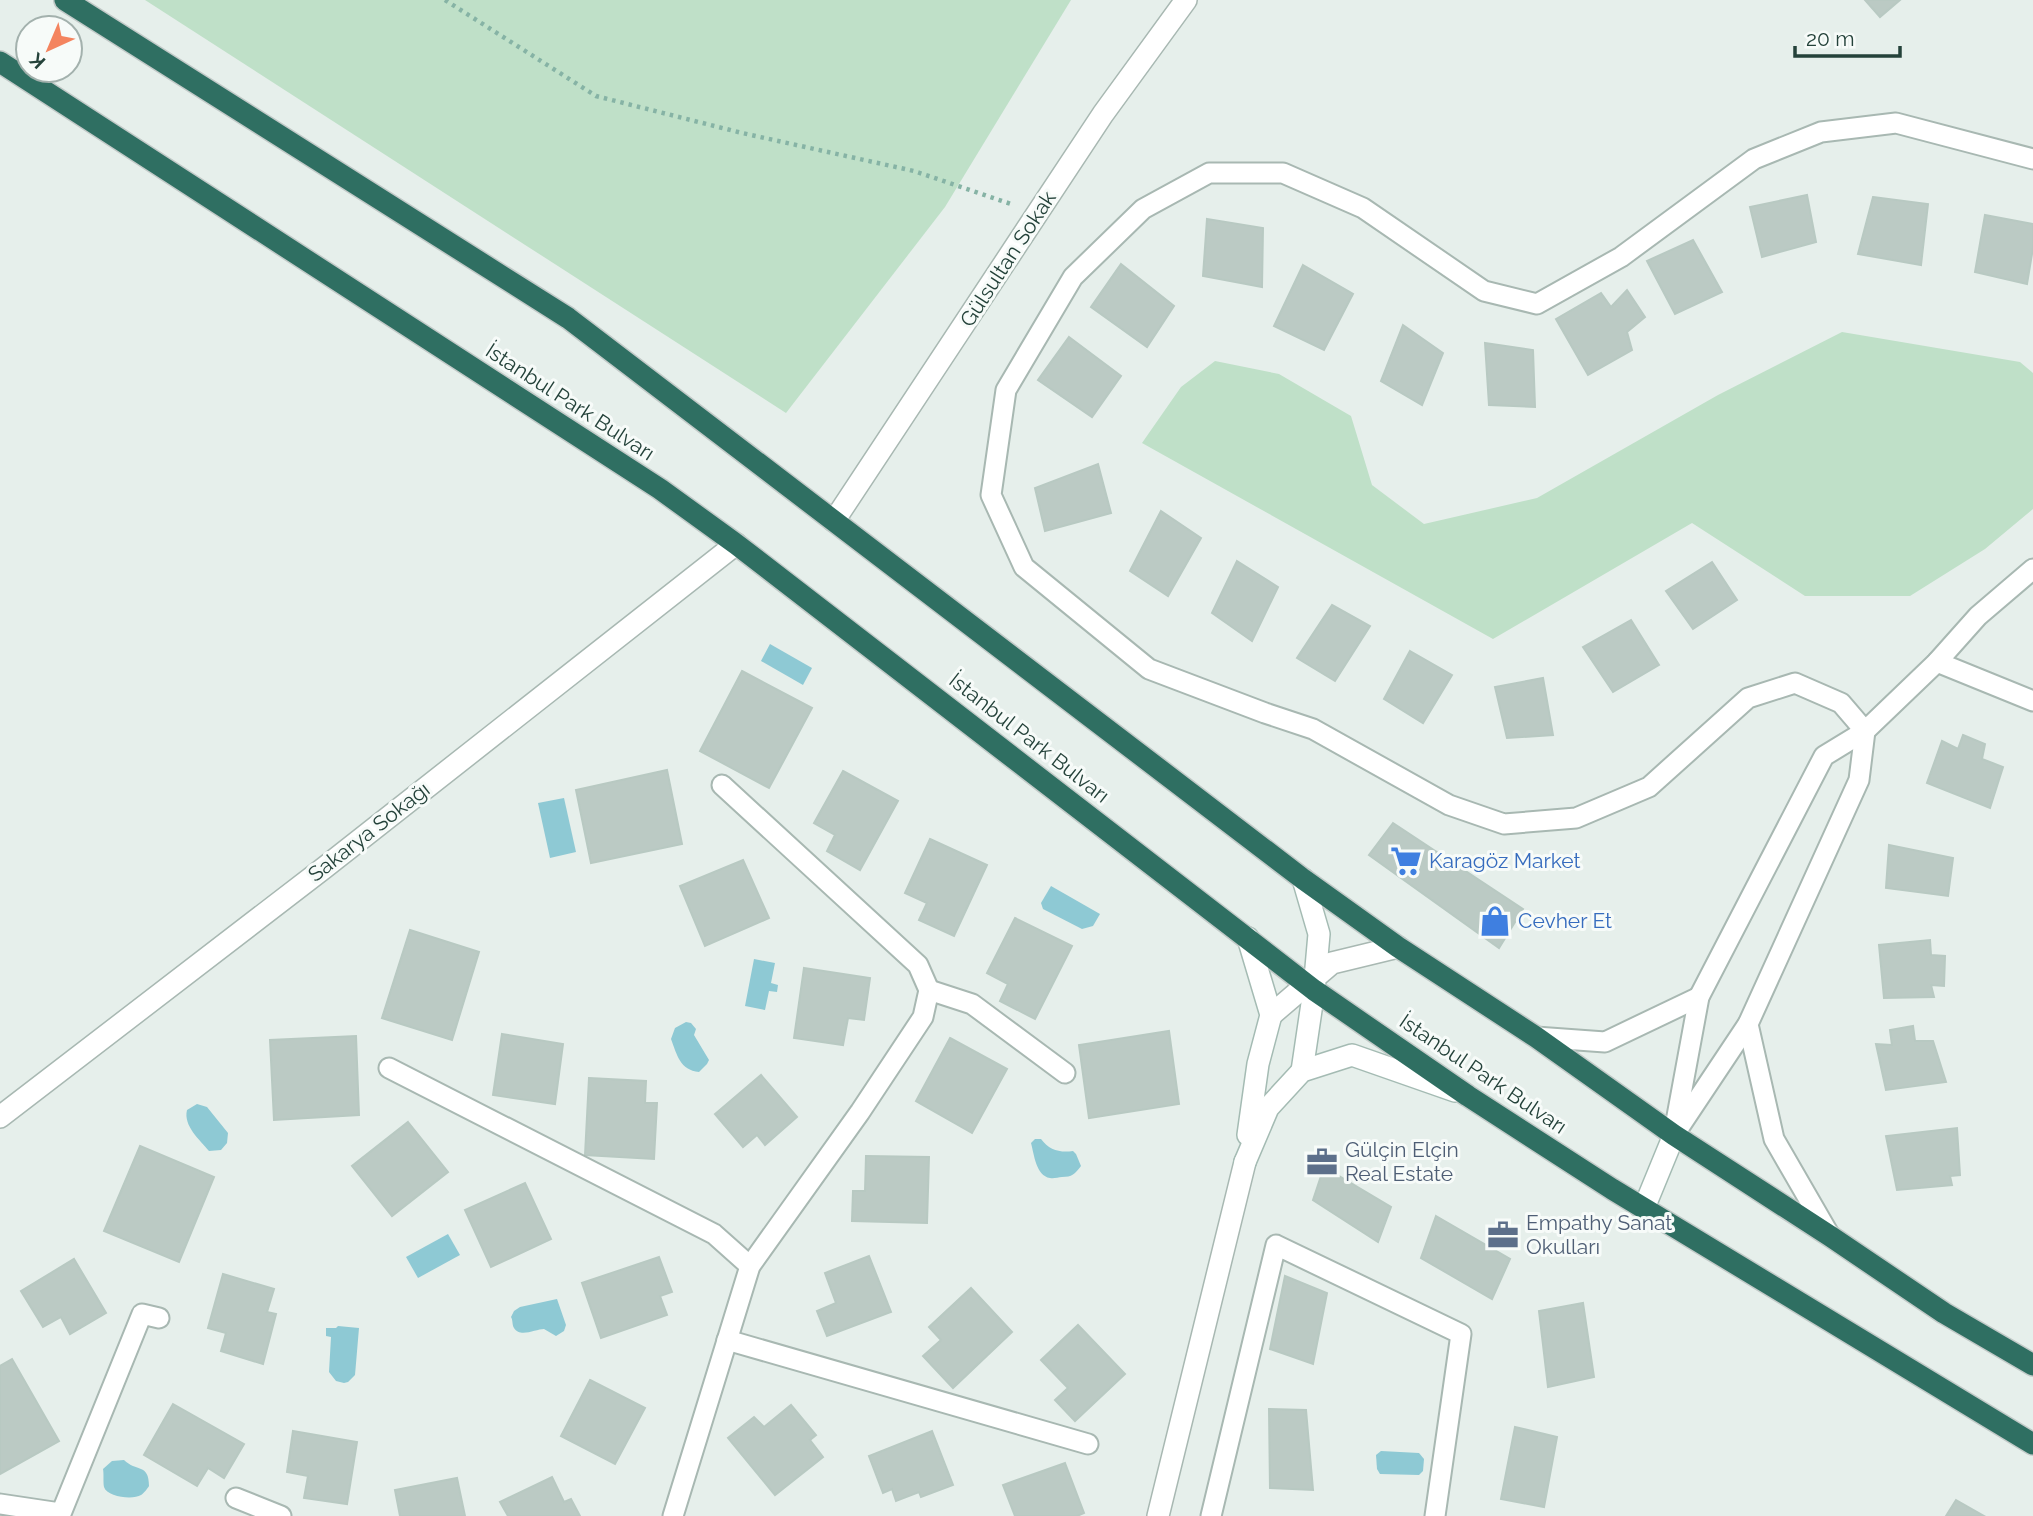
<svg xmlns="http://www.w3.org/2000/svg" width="2033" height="1516" font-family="Raleway,sans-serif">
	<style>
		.green { fill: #bfe0c8 }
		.water { fill: #8ec9d4 }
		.building { fill: #bbcac4; stroke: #b8c9c2; stroke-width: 2 }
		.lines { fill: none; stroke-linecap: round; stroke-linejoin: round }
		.lane-casing { stroke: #a8b8b2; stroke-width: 23 }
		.street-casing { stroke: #a8b8b2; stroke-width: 24 }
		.secondary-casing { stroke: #a4bbb3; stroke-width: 24 }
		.highway-casing { stroke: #c2cac8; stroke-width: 24 }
		.path { stroke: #86b3a5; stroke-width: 4.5; stroke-dasharray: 3.5 5; stroke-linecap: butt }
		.lane { stroke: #fff; stroke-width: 19 }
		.street { stroke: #fff; stroke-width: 21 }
		.secondary { stroke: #fff; stroke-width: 21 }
		.highway { stroke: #2f6f62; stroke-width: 21 }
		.labels { text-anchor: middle; stroke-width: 6; stroke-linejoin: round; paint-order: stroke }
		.street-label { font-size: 21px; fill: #24423a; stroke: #f7fbf9 }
		.shop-label { font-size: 21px; fill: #366cbe; stroke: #f7fbf9; text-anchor: start }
		.service-label { font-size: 21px; fill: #4e5e75; stroke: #f7fbf9; text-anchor: start }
	</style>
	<rect width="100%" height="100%" fill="#e6efeb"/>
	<!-- green -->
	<g class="green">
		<path d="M145 0H1071L945 207 786 413Z"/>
		<path d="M1842 332 2020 362 2033 373V509L1985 549 1910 596H1805L1692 523 1493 639 1142 443 1181 387 1215 361 1279 374 1351 416 1372 485 1424 524 1537 498 1718 395Z"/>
	</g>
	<!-- water -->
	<g class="water">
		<path d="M770 644 812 668 803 685 761 661Z"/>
		<path d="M564 798 576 852 550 858 538 803Z"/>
		<path d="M1051 886 1100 914 1093 926 1082 929 1043 909 1041 903Z"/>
		<path d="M754 959 775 963 771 983 778 985 777 992 769 991 765 1010 745 1006Z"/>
		<path d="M686 1022 691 1023 696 1029 694 1035 709 1060 707 1064 699 1072C680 1070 677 1055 671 1039L675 1028Z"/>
		<path d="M197 1104 207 1107 228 1133 227 1143 221 1150 209 1151C200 1140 183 1126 187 1110Z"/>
		<path d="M1035 1139H1041C1049 1150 1060 1153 1073 1151L1076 1154 1081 1166C1075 1174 1072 1177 1062 1177 1058 1177 1054 1179 1050 1178 1036 1176 1034 1154 1031 1143Z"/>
		<path d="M448 1234 460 1255 418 1278 406 1257Z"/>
		<path d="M557 1299 566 1325 564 1331 556 1336 544 1329C536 1329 520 1338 514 1328 512 1325 513 1320 511 1317L514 1311 520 1307Z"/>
		<path d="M338 1326 359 1328 355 1375 348 1382 344 1383 336 1381 329 1372 331 1337 326 1336V1328H336Z"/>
		<path d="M1381 1451 1419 1453 1424 1459 1423 1471 1419 1475 1380 1474 1377 1469 1376 1455Z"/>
		<path d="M124 1460C136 1472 149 1463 149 1486 148 1488 143 1494 141 1495 133 1500 107 1497 104 1487 103 1482 104 1474 103 1469L112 1461Z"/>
	</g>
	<!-- building -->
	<g class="building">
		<path d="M1865 0H1900L1880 17Z"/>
		<path d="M1807 195 1816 242 1762 257 1750 207Z"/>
		<path d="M1873 197 1928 204 1921 265 1858 254Z"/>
		<path d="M1985 215 2033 224V248L2027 284 1975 272Z"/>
		<path d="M1207 219 1263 228 1262 287 1203 276Z"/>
		<path d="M1693 240 1722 292 1675 314 1647 261Z"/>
		<path d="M1121 264 1174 306 1147 347 1091 307Z"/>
		<path d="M1303 265 1353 294 1324 350 1274 326Z"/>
		<path d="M1627 290 1645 317 1627 332 1632 350 1588 375 1556 319 1601 293 1611 307Z"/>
		<path d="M1403 325 1443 353 1422 405 1381 381Z"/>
		<path d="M1069 337 1121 376 1092 417 1038 380Z"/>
		<path d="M1485 343 1533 350 1535 407 1489 405Z"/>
		<path d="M1098 464 1111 513 1045 531 1035 488Z"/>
		<path d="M1161 511 1201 538 1168 596 1130 571Z"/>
		<path d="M1237 561 1278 587 1252 641 1212 613Z"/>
		<path d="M1712 562 1737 600 1693 629 1666 591Z"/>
		<path d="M1332 605 1370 626 1335 681 1297 658Z"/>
		<path d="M1631 620 1659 665 1613 692 1583 647Z"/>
		<path d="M1410 651 1452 675 1423 723 1384 699Z"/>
		<path d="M742 671 812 708 769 788 700 751Z"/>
		<path d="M1543 678 1553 735 1507 738 1495 687Z"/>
		<path d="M1963 735 1985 744 1982 759 2003 767 1990 808 1927 783 1942 741 1958 749Z"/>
		<path d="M667 770 682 844 591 863 576 790Z"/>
		<path d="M843 771 898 801 860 870 827 851 835 835 814 823Z"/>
		<path d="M1393 823 1523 909 1499 948 1369 855Z"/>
		<path d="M930 839 987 865 954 936 919 920 927 903 905 893Z"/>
		<path d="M1889 845 1953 858 1948 896 1886 888Z"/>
		<path d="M743 860 769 918 705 946 680 886Z"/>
		<path d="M1015 918 1072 946 1035 1019 1000 1001 1008 984 987 973Z"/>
		<path d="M410 930 479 952 452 1040 382 1018Z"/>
		<path d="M1930 940 1931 955 1945 956 1944 986 1931 985 1934 997 1884 998 1879 945Z"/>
		<path d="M804 968 870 978 864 1020 848 1018 843 1045 794 1038Z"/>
		<path d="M1913 1026 1915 1041H1933L1946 1082 1886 1090 1876 1044 1892 1045 1890 1030Z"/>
		<path d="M1169 1031 1179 1104 1089 1118 1079 1045Z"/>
		<path d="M502 1034 563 1044 555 1104 493 1095Z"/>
		<path d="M356 1036 359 1115 274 1120 270 1040Z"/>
		<path d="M950 1038 1007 1069 972 1133 916 1101Z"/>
		<path d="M761 1075 797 1117 765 1145 757 1135 743 1147 715 1114Z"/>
		<path d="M589 1078 646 1081 645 1103H657L654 1159 585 1155Z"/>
		<path d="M408 1122 448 1172 392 1216 352 1166Z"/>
		<path d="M1957 1128 1960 1175 1950 1176 1952 1185 1897 1190 1886 1136Z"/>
		<path d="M140 1146 214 1177 179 1262 104 1231Z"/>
		<path d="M866 1156 929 1157 927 1223 852 1221 853 1191H865Z"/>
		<path d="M1324 1167 1391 1207 1378 1242 1313 1200Z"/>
		<path d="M525 1183 551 1239 491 1267 465 1210Z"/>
		<path d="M1436 1216 1510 1259 1492 1299 1421 1258Z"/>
		<path d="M869 1256 891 1312 827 1336 817 1311 836 1303 825 1273Z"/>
		<path d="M659 1257 672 1292 660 1296 667 1315 601 1338 582 1283Z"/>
		<path d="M74 1259 106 1313 70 1334 61 1317 43 1327 21 1291Z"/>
		<path d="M223 1274 274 1289 267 1312 276 1314 263 1364 221 1351 226 1333 208 1328Z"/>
		<path d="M1285 1276 1327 1293 1313 1364 1270 1349Z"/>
		<path d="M971 1288 1012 1332 953 1388 923 1356 941 1340 929 1327Z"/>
		<path d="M1583 1303 1594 1377 1548 1387 1539 1311Z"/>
		<path d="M1078 1325 1125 1374 1075 1421 1055 1400 1068 1388 1041 1360Z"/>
		<path d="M12 1359 59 1441 0 1474V1366Z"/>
		<path d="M590 1380 645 1408 615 1464 561 1436Z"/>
		<path d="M173 1404 244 1444 224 1478 208 1468 197 1486 144 1455Z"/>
		<path d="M791 1405 816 1435 810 1440 823 1457 775 1495 728 1438 754 1417 764 1427Z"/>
		<path d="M1269 1409 1306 1410 1313 1490 1270 1488Z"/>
		<path d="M1515 1427 1557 1437 1544 1507 1501 1499Z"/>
		<path d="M293 1431 357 1442 347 1504 304 1498 308 1476 287 1472Z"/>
		<path d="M932 1431 953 1485 921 1497 919 1492 896 1501 892 1489 883 1493 869 1456Z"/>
		<path d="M1065 1463 1084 1513 1077 1516H1015L1003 1485Z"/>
		<path d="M552 1477 564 1502 571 1499 580 1516H508L500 1502Z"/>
		<path d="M457 1478 465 1516H400L395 1490Z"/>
		<path d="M1956 1500 1984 1516H1946Z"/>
	</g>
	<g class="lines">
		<defs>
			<g id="lane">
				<path d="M1937 662 2033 701"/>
				<path d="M929 990 972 1004 1065 1073"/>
				<path d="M1748 1024 1774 1139 1830 1236"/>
				<path d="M1536 1037 1605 1042 1699 997"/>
				<path d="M389 1068 714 1234 750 1266"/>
				<path d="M1675 1127 1699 997 1824 756 1865 731 1937 662 1978 616 2033 569"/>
				<path d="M1674 1135 1748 1024 1859 780 1865 731 1841 703 1795 683 1748 698 1649 787 1576 818 1504 824 1449 805 1313 729 1265 713 1149 669 1024 567 991 495 1006 390 1073 277 1143 209 1209 173H1283L1363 208 1484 291 1537 304 1621 257 1754 159 1821 132 1896 123 2033 159"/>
				<path d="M727 1340 1088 1444"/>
				<path d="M236 1498 281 1516"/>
				<path d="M0 1504 60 1513"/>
				<path d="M60 1516 142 1314 159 1318"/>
				<path d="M673 1516 750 1266 860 1112 923 1017 929 990 918 965 722 785"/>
				<path d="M1211 1516 1276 1245 1461 1334 1435 1516"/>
			</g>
			<g id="street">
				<path d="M834 521 1103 114 1186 0"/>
				<path d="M1271 1015 1332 963 1398 947"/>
				<path d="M0 1117 324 868 736 544"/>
				<path d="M1158 1516 1245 1162"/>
			</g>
			<g id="secondary">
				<path d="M1248 938 1271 1015 1258 1064 1248 1135"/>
				<path d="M1302 1071 1314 990 1319 934 1303 879"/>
				<path d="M1245 1162 1268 1108 1302 1071 1352 1055 1455 1091"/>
				<path d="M1644 1208 1674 1135"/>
			</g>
			<g id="highway">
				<path d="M65 0 568 318 1303 879 1398 947 1536 1037 1674 1135 1830 1236 1944 1313 2033 1365"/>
				<path d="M0 62 660 489 736 544 1314 990 1468 1096 1612 1189 2033 1444"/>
			</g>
		</defs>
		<!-- lane casing -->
		<use href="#lane" class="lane-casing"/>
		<!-- street casing -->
		<use href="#street" class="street-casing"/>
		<!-- secondary casing -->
		<use href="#secondary" class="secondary-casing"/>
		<!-- highway casing -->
		<use href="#highway" class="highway-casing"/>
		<!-- path -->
		<path class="path" d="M445 0 596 96 742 133 914 171 1011 204"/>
		<!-- lane -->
		<use href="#lane" class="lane"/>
		<!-- street -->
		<use href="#street" class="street"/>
		<!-- secondary -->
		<use href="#secondary" class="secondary"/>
		<!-- highway -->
		<use href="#highway" class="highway"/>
	</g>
	<!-- icons -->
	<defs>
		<symbol id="supermarket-bare" viewBox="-9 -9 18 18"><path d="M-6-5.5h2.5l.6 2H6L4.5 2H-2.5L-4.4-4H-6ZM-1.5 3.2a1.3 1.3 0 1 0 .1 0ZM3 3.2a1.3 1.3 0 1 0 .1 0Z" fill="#3f7fe0" stroke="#f7fbf9" stroke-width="2.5" paint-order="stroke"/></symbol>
		<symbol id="shop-bare" viewBox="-9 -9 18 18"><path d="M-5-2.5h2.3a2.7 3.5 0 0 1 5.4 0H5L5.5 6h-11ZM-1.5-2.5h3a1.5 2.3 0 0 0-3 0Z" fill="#3f7fe0" stroke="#f7fbf9" stroke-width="2.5" paint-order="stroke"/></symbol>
		<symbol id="office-bare" viewBox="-9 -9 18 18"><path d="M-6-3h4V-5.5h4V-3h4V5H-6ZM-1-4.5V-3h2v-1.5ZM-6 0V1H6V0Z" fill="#5c6f8a" stroke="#f7fbf9" stroke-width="2.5" paint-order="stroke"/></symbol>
	</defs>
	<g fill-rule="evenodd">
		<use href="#supermarket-bare" x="1384" y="839" width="44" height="44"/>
		<use href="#shop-bare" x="1473" y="899" width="44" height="44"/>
		<use href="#office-bare" x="1300" y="1140" width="44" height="44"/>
		<use href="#office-bare" x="1481" y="1213" width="44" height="44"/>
	</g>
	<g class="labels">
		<!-- street labels -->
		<g class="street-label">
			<text transform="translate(1008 259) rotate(-57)" y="7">Gülsultan Sokak</text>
			<text transform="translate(570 402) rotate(33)" y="7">İstanbul Park Bulvarı</text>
			<text transform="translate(1029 738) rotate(38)" y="7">İstanbul Park Bulvarı</text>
			<text transform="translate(369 832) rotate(-38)" y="7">Sakarya Sokağı</text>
			<text transform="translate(1483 1074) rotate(34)" y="7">İstanbul Park Bulvarı</text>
		</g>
		<!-- shop labels -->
		<g class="shop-label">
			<text x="1429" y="868">Karagöz Market</text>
			<text x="1518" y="928">Cevher Et</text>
		</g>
		<!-- service labels -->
		<g class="service-label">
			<text x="1345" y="1157">Gülçin Elçin<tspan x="1345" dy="24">Real Estate</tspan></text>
			<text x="1526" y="1230">Empathy Sanat<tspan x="1526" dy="24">Okulları</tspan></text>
		</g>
	</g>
	<!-- north arrow -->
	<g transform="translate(49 49) rotate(224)"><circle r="33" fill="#f7fbf9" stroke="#a3b1ad" stroke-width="2"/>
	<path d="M0-5L12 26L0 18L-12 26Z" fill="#f4845f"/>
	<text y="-10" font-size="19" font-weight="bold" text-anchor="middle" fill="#24423a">K</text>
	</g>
	<!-- scale -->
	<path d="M1795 46v10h105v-10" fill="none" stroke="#24423a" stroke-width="3.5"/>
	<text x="1806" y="46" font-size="21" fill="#24423a" stroke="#f7fbf9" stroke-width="5" paint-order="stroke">20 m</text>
</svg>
